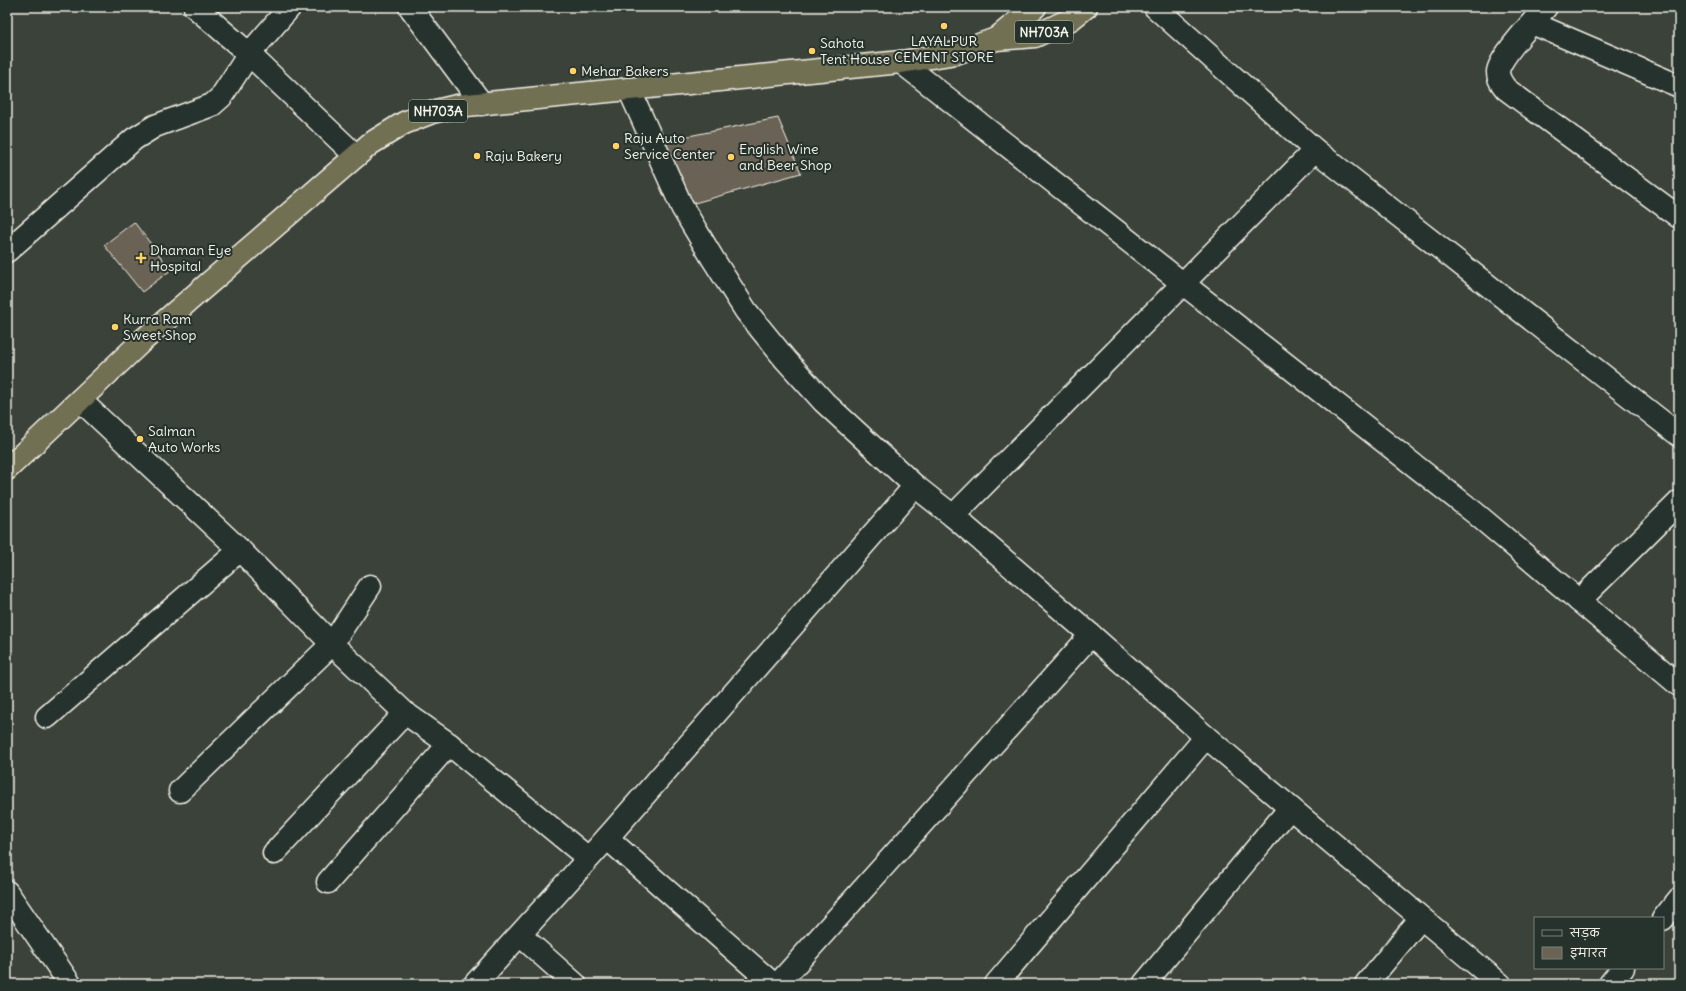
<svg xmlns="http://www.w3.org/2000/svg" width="1686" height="991" font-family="Delius,'Playpen Sans Deva',sans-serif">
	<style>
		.building { fill: #6b6454; stroke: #f4f1e8 }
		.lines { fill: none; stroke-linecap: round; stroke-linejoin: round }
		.street-casing { stroke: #f4f1e8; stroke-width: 25 }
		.highway-casing { stroke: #f4f1e8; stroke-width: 25 }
		.street { stroke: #26332d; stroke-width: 22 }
		.highway { stroke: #716f52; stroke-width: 22 }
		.poi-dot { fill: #ffd166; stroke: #26332d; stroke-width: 1.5 }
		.labels { text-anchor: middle; stroke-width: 4; stroke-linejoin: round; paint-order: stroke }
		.shield { fill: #26332d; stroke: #b6b8b0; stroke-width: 1 }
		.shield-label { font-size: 13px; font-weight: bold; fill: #f4f1e8 }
		.poi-label { font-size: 14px; fill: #f4f1e8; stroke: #26332d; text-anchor: start }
	</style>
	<rect width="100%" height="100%" fill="#3b4239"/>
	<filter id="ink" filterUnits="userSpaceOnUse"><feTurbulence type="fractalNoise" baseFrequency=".025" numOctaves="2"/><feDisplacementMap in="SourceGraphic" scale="8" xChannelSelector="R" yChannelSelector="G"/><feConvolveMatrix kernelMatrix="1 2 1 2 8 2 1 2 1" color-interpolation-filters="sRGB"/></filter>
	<g filter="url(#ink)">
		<!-- building -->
		<g class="building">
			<path d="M778 118 801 173 691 204 659 142Z"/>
			<path d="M134 222 171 270 142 292 104 245Z"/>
		</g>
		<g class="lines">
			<defs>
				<g id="street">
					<path d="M195 7 249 54 356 156"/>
					<path d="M410 7 482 104"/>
					<path d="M1155 7 1315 150 1679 435"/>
					<path d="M1546 7C1536 18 1497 60 1498 72 1498 79 1502 84 1506 89L1679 217"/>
					<path d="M1532 23 1679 86"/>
					<path d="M901 62 1475 513 1679 685"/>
					<path d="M629 89 682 207 713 259 746 311 785 359 824 402 915 486 953 516 1091 635 1206 737 1500 984"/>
					<path d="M7 251 134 139 155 126 212 105 221 97 249 54 290 7"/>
					<path d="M80 400 240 550 332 644 405 713 449 744 588 858"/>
					<path d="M953 516 1315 150"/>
					<path d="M1579 601 1679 502"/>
					<path d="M47 717 240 550"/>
					<path d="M180 791 332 644 370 586"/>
					<path d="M607 838 773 984"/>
					<path d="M274 853 405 713"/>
					<path d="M328 882 449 744"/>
					<path d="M7 892 70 984"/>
					<path d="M1663 919 1679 899"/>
					<path d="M520 935 575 984"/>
					<path d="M475 984 607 838 915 486"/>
					<path d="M778 984 1091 635"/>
					<path d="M996 984 1206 737"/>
					<path d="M1144 984 1290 808"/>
					<path d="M1366 984 1421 918"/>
					<path d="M1610 984 1623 968"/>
				</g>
				<g id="highway">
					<path d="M996 39 1035 7"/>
					<path d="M7 469 142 341 370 144 404 123 432 112 457 106 901 62 956 53 996 39 1035 36 1071 19 1086 7"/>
				</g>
			</defs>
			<!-- street casing -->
			<use href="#street" class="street-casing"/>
			<!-- highway casing -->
			<use href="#highway" class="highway-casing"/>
			<!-- street -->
			<use href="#street" class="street"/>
			<!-- highway -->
			<use href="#highway" class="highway"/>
		</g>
	</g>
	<!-- markers -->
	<g class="poi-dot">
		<circle cx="944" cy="26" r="4"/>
		<circle cx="812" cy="51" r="4"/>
		<circle cx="573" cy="71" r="4"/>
		<circle cx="616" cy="146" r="4"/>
		<circle cx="477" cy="156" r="4"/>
		<circle cx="731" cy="157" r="4"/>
		<path d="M139 252h4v4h4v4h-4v4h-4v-4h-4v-4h4z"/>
		<circle cx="115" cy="327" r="4"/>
		<circle cx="140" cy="439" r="4"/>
	</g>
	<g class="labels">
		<!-- shield labels -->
		<g class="shield">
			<rect x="1015" y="21" width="58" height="22" rx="3"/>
			<rect x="409" y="100" width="58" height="22" rx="3"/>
		</g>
		<g class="shield-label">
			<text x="1044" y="37">NH703A</text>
			<text x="438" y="116">NH703A</text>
		</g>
		<!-- poi labels -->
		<g class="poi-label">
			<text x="944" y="46" text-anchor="middle">LAYALPUR<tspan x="944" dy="16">CEMENT STORE</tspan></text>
			<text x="820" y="48">Sahota<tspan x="820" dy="16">Tent House</tspan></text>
			<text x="581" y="76">Mehar Bakers</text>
			<text x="624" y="143">Raju Auto<tspan x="624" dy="16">Service Center</tspan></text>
			<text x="739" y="154">English Wine<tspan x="739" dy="16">and Beer Shop</tspan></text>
			<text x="485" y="161">Raju Bakery</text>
			<text x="150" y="255">Dhaman Eye<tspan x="150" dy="16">Hospital</tspan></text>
			<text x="123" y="324">Kurra Ram<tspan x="123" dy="16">Sweet Shop</tspan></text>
			<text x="148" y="436">Salman<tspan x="148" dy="16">Auto Works</tspan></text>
		</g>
	</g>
	<!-- margin -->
	<rect width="1686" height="991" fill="none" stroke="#26332d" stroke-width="24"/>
	<rect x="12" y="12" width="1662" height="967" fill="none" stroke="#f4f1e8" stroke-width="1.5" filter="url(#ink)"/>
	<!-- legend -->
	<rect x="1534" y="917" width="130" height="52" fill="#26332d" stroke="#787f78"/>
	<rect x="1542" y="930" width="20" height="6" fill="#26332d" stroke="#787f78"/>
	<text x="1570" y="937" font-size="12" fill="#f4f1e8">सड़क</text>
	<rect x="1542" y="947" width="20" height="12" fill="#6b6454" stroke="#787f78"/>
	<text x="1570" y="957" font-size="12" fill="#f4f1e8">इमारत</text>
</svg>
